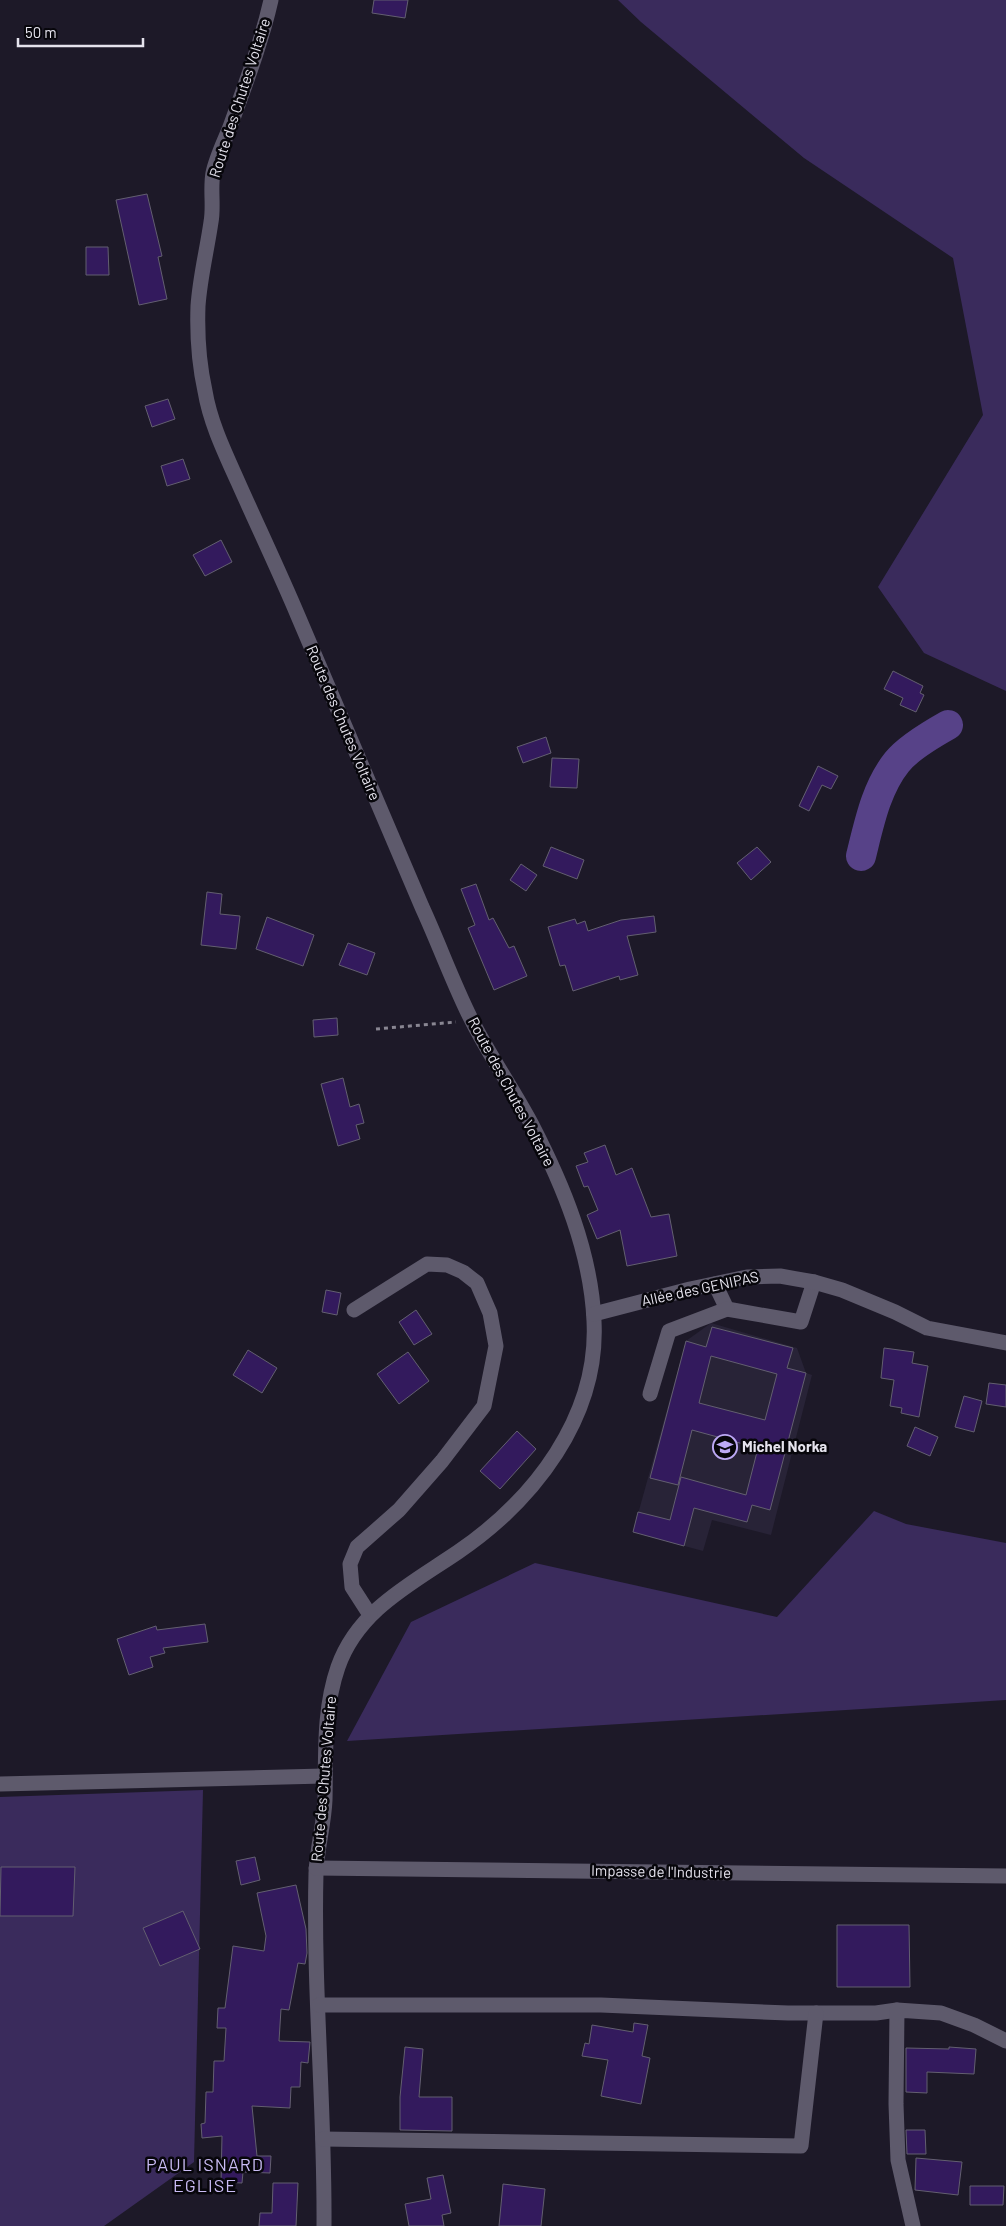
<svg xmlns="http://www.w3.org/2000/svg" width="1006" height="2226" font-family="Barlow,sans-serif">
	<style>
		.built { fill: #282337 }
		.green { fill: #3a2b5c }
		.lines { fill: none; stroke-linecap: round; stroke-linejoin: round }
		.river { stroke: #574288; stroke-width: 30 }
		.building { fill: #331a5d; stroke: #635f70; fill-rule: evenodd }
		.path { stroke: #898692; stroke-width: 3; stroke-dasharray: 4 4; stroke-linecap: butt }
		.minor { stroke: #5e5a6c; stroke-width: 15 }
		.labels { text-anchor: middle; stroke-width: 5; stroke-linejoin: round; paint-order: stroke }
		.street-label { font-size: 15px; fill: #e5e3ed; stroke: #07060b }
		.poi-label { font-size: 15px; font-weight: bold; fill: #e5e3ed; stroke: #07060b; text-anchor: start }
		.quarter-label { font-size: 18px; letter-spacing: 1px; fill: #cabcf5; stroke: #07060b }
	</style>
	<rect width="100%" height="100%" fill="#1d1928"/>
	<!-- built -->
	<path class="built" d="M711 1323 797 1348 806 1373 812 1375 771 1535 712 1520 703 1551 633 1532 686 1341Z"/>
	<!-- green -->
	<g class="green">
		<path d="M618 0H1006V691L924 653 878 587 983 415 953 258 804 158 641 22Z"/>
		<path d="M874 1511 906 1524 1006 1543V1700L347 1741 411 1622 535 1563 777 1617Z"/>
		<path d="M203 1790 194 2162 104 2226H0V1797Z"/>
	</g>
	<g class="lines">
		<!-- river -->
		<path class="river" d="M861 856C869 824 876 788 897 762 908 748 932 734 948 725"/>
	</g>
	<!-- building -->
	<g class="building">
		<path d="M374 0H408L405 18 372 13Z"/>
		<path d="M147 194 162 256 158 257 167 299 139 305 116 200Z"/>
		<path d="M86 247H108L109 275H86Z"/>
		<path d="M168 399 175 419 152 427 145 406Z"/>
		<path d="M183 459 190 479 167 486 161 466Z"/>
		<path d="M221 540 232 562 205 576 193 555Z"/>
		<path d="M893 671 923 686 920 693 924 695 916 712 900 705 903 698 884 689Z"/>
		<path d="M546 737 551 753 523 763 517 747Z"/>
		<path d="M552 758 579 759 577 788 550 787Z"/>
		<path d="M818 766 838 776 831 789 822 785 809 811 799 806Z"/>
		<path d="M551 847 584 860 577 879 543 866Z"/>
		<path d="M757 847 771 862 751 880 737 863Z"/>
		<path d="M521 864 537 875 526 891 510 880Z"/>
		<path d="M476 884 489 920 493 918 509 948 514 946 527 976 494 990 468 928 475 925 461 889Z"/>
		<path d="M207 892 222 894 220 914 240 916 236 949 201 945Z"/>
		<path d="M654 916 656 932 627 936 638 975 620 980 619 976 573 991 565 965 560 966 548 927 575 919 577 924 585 921 588 931 621 920Z"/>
		<path d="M267 917 314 935 303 966 256 949Z"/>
		<path d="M348 943 375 953 367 975 339 965Z"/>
		<path d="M337 1018 338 1035 314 1037 313 1020Z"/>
		<path d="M343 1078 350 1107 359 1104 364 1123 356 1125 360 1139 338 1146 321 1084Z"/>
		<path d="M605 1145 616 1175 632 1168 651 1217 669 1214 677 1256 627 1266 620 1230 597 1239 587 1215 598 1210 588 1186 584 1187 576 1166 588 1162 584 1153Z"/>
		<path d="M326 1290 341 1293 337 1315 322 1312Z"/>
		<path d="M416 1310 432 1334 414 1345 399 1322Z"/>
		<path d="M712 1327 793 1348 787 1368 806 1373 770 1510 752 1505 747 1522 694 1508 684 1546 633 1532 638 1512 670 1520 681 1477 746 1495 758 1448 692 1430 678 1485 650 1478 686 1341 706 1347ZM711 1356 777 1374 765 1420 699 1403Z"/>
		<path d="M884 1348 914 1352 912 1363 928 1366 919 1417 901 1413 902 1408 890 1406 894 1380 881 1378Z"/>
		<path d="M248 1350 277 1368 262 1393 233 1375Z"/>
		<path d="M408 1352 429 1381 399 1404 377 1374Z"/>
		<path d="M989 1383 1006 1385V1407L986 1404Z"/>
		<path d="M964 1396 982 1401 974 1432 955 1427Z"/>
		<path d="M915 1427 938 1437 930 1456 907 1446Z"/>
		<path d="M517 1431 536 1449 500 1489 480 1471Z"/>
		<path d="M205 1624 208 1642 163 1648 165 1653 150 1657 153 1667 129 1675 117 1639 156 1626 157 1630Z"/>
		<path d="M255 1857 260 1880 241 1885 236 1861Z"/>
		<path d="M1 1867H75L73 1916H0Z"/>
		<path d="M296 1885 306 1929 307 1953 305 1964 298 1963 289 2010 281 2009 279 2041 310 2042 308 2063 301 2062 300 2087H291L290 2108 252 2106 257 2156H271L270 2173 243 2172 242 2183 221 2182 222 2136 202 2138 201 2124 205 2123 206 2092H213L214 2061H224L226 2028H217L218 2008H225L233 1946 264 1951 266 1936 257 1893Z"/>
		<path d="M183 1911 200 1949 160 1966 143 1928Z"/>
		<path d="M837 1925H909L910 1987H837Z"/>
		<path d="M634 2023 648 2025 642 2056 650 2058 641 2104 601 2096 608 2060 582 2056 585 2043 589 2044 592 2025 633 2032Z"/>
		<path d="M405 2047 423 2049 419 2097H452V2131L400 2130V2097Z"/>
		<path d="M949 2047 976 2049 974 2074 927 2072V2093L906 2092V2048L949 2049Z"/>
		<path d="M906 2130H925L926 2154H907Z"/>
		<path d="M916 2158 962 2162 958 2195 915 2190Z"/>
		<path d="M443 2175 451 2213 442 2215 444 2226H409L405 2204 431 2199 427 2178Z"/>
		<path d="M273 2183H298L296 2226H259L260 2213H272Z"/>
		<path d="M503 2184 545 2189 541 2226H499Z"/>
		<path d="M970 2186H1004L1003 2205H970Z"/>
	</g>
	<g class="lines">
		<!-- path -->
		<path class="path" d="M376 1029 456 1022"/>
		<!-- minor -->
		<g class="minor">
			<path d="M271 0C261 44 245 85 230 127 224 142 216 158 213 173 210 189 214 206 211 222 207 250 200 277 198 306 197 334 199 364 205 391 210 422 225 453 238 482 258 527 279 571 298 616 339 713 380 810 422 907 439 944 453 983 471 1019 489 1055 513 1089 532 1125 563 1185 591 1252 594 1321 599 1417 534 1500 458 1552 411 1584 358 1610 338 1667 323 1710 326 1756 325 1800 324 1824 317 1848 316 1873 313 1990 325 2108 324 2226"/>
			<path d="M715 1284 727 1309 801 1322 814 1282"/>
			<path d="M354 1310 427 1264 447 1265 463 1272 477 1283 490 1313 496 1346 484 1406 442 1461 399 1510 357 1547 350 1564 352 1587 370 1615"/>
			<path d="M594 1314 690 1289 747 1277 780 1276 814 1282 842 1290 895 1312 927 1328 1006 1343"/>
			<path d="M650 1394 669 1331 727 1309"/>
			<path d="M0 1784 324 1776"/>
			<path d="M316 1868 1006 1876"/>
			<path d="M319 2005H601L788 2013H876L897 2010"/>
			<path d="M323 2139 801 2146 816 2013"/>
			<path d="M913 2226 898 2160 896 2104 897 2010 941 2013 974 2025 1006 2041"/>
		</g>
	</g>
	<!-- icons -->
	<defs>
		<symbol id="school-ring" viewBox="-11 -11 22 22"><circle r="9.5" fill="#07060b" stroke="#bda9f5" stroke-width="1.5"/><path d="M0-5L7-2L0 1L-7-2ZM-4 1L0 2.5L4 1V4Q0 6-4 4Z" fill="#bda9f5"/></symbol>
	</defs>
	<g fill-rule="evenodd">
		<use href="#school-ring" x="711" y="1433" width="28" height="28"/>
	</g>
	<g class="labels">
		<!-- street labels -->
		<g class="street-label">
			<text transform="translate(240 98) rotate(-72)" y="5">Route des Chutes Voltaire</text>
			<text transform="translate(343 723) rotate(67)" y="5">Route des Chutes Voltaire</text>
			<text transform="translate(511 1092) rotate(62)" y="5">Route des Chutes Voltaire</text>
			<text transform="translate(700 1289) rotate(-12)" y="5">Allée des GENIPAS</text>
			<text transform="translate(324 1779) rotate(-85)" y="5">Route des Chutes Voltaire</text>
			<text transform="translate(661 1872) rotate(1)" y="5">Impasse de l'Industrie</text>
		</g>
		<!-- poi labels -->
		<g class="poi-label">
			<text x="742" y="1452">Michel Norka</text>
		</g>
		<!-- quarter labels -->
		<g class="quarter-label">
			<text x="205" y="2171">PAUL ISNARD<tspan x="205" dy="21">EGLISE</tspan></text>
		</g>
	</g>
	<!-- scale -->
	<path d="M18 38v8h125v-8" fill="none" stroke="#e5e3ed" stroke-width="2.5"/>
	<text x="25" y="38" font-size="15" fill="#e5e3ed" stroke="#07060b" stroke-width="4" paint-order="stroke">50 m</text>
</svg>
